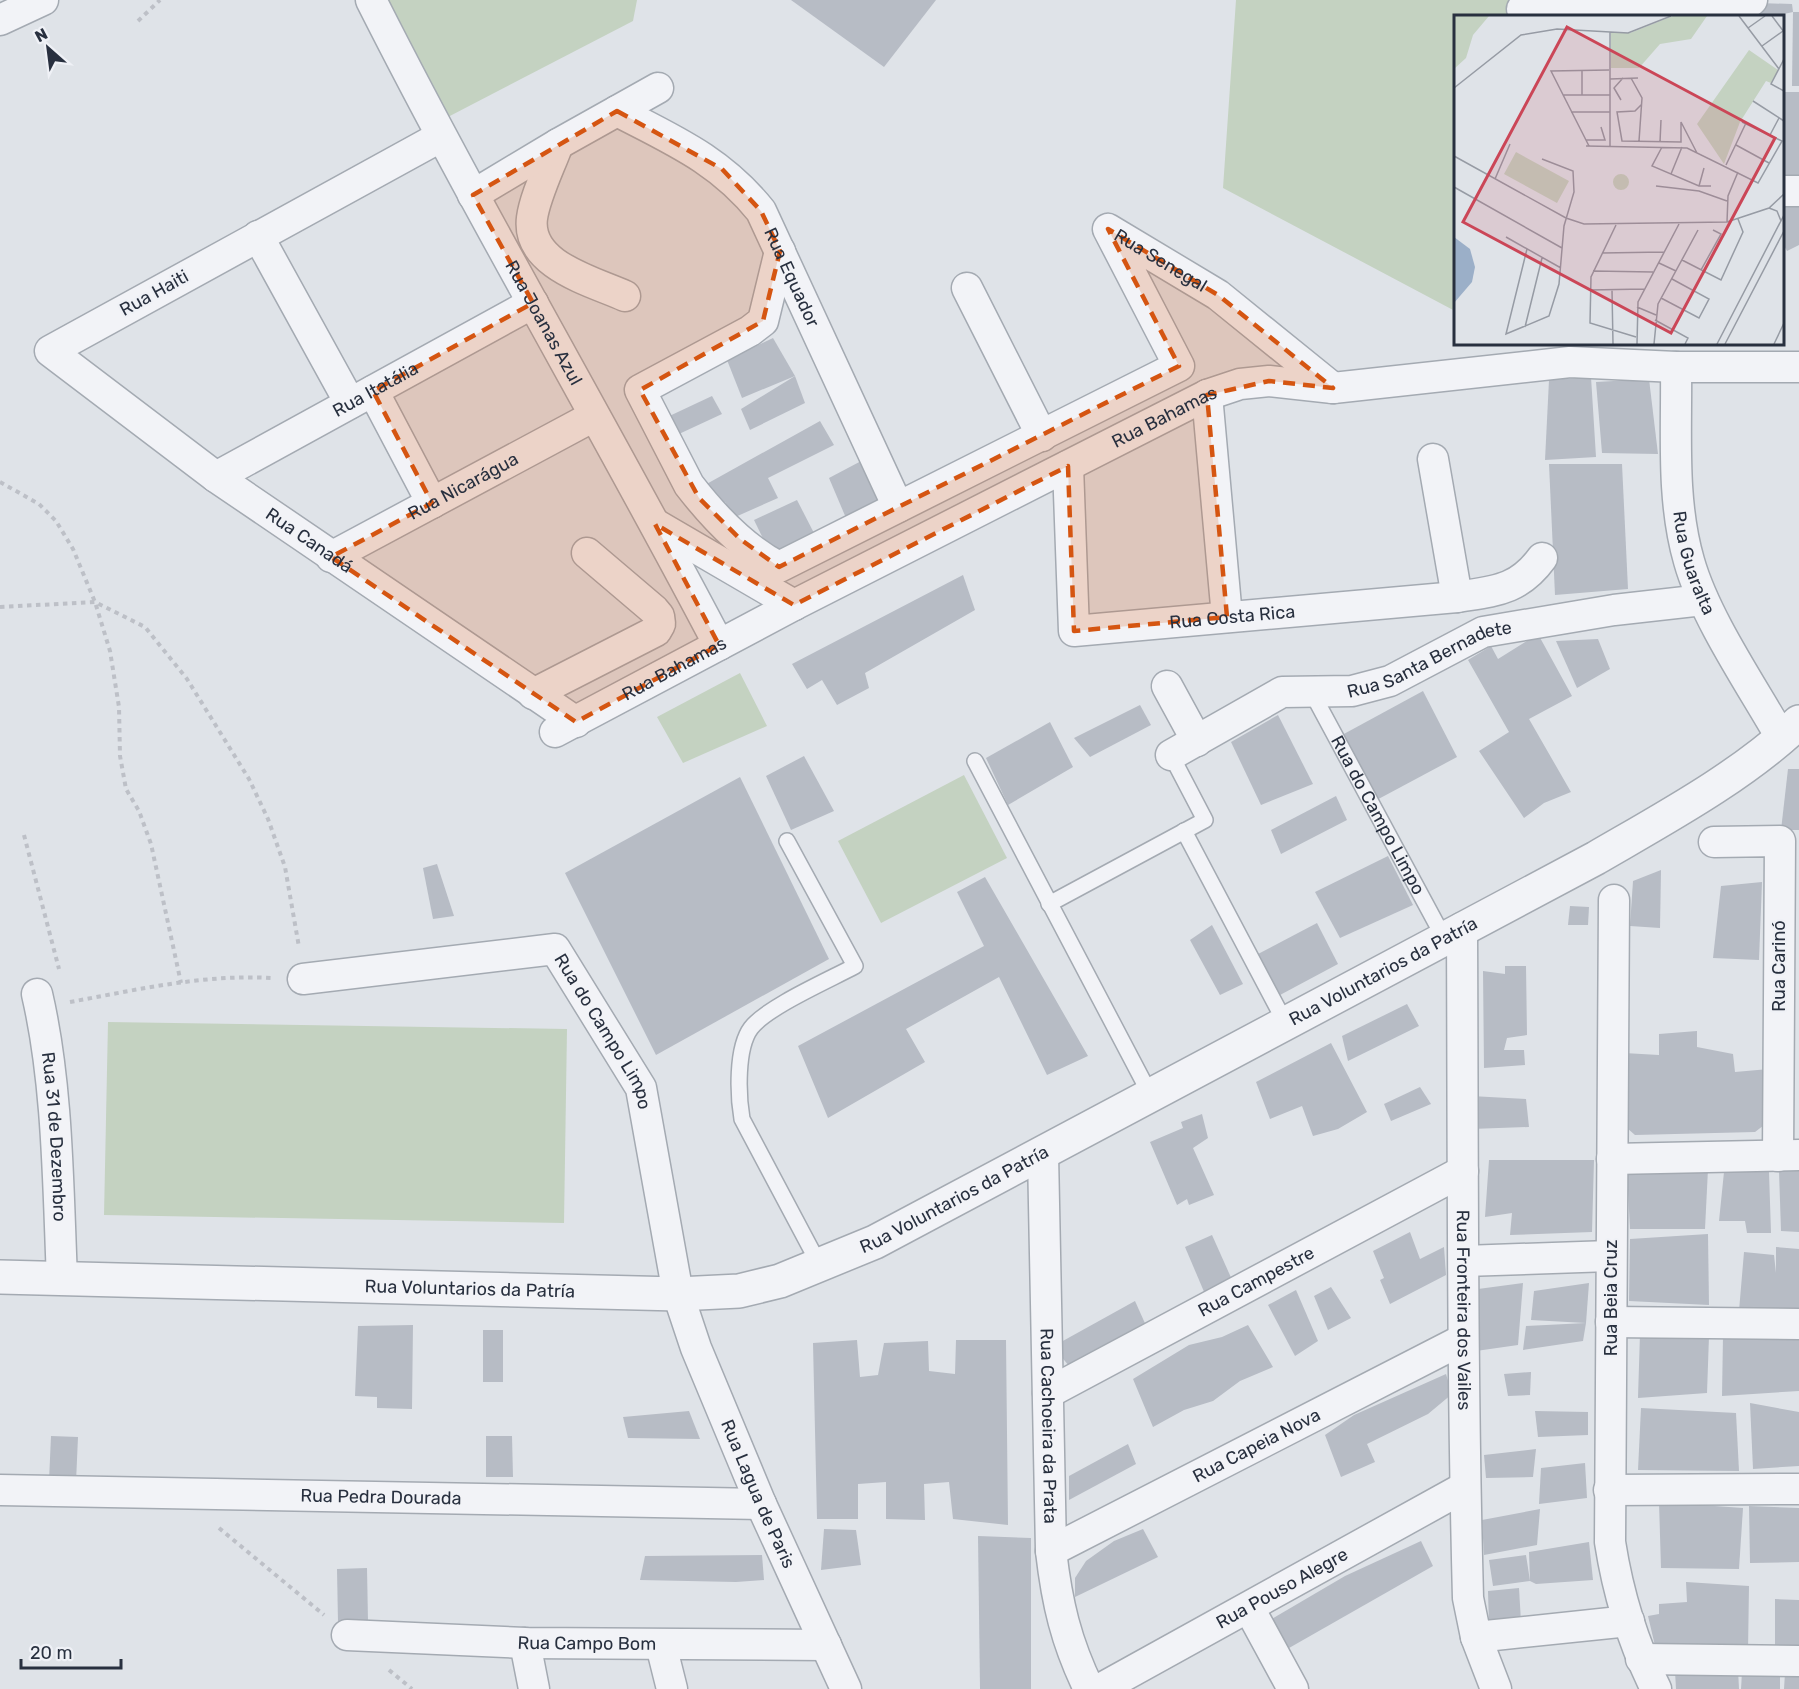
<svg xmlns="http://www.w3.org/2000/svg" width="1799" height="1689" font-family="Rubik,sans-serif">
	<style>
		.green { fill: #c4d2c1 }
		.building { fill: #b7bcc5 }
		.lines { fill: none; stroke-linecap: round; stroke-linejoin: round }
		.service-casing { stroke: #a4aab2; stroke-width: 18 }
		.minor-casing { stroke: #a4aab2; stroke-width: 33 }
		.tertiary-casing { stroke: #a4aab2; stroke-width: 36 }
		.path { stroke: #bdc0c7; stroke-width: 4; stroke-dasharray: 4.5 4.5; stroke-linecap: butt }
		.service { stroke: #f2f3f7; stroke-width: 15 }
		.minor { stroke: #f2f3f7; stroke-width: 30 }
		.tertiary { stroke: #f2f3f7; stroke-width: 33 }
		.marked { fill: #d55511; fill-opacity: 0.2; stroke: #d55511; stroke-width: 4.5; stroke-dasharray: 12 8; stroke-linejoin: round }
		.labels { text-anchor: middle; stroke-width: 4.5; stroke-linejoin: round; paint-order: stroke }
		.street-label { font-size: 18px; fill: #28303f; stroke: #eff1f6 }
		.inset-road { fill: none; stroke: #969ba4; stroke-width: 1.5 }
		.view { fill: #cb4657; fill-opacity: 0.15; stroke: #cb4657; stroke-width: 3 }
		.inset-edge { fill: none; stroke: #28303f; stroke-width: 3 }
	</style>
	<rect width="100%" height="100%" fill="#dfe3e8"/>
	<!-- green -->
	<g class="green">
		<path d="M384 0H637L633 21 446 118Z"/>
		<path d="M1236 0H1511L1510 16H1456L1455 311 1223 188Z"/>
		<path d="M740 673 767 726 683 763 657 717Z"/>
		<path d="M964 775 1007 858 881 923 838 841Z"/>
		<path d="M108 1022 567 1029 564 1223 104 1215Z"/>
	</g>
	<!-- building -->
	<g class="building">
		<path d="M791 0H936L884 67Z"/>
		<path d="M1759 3 1792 4 1793 12 1775 16H1749Z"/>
		<path d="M1793 12H1799V86H1792Z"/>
		<rect x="1782" y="92" width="17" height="83"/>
		<path d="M1782 197 1799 198V245L1787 251 1782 242Z"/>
		<path d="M773 338 795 376 742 398 727 360Z"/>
		<path d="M795 376 805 403 750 430 741 409Z"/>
		<path d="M1591 377 1596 457 1545 460 1549 380Z"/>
		<path d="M1649 379 1658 454 1602 453 1596 382Z"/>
		<path d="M712 396 722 414 666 440 663 419Z"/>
		<path d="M820 421 834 445 768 478 778 498 733 518 725 502 711 511 703 486Z"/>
		<path d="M865 459 882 500 846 518 829 478Z"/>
		<path d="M1549 464H1622L1628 589 1555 595Z"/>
		<path d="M797 500 815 535 771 555 754 520Z"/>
		<path d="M963 575 975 610 865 673 869 688 837 705 822 680 807 689 792 664Z"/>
		<path d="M1538 634 1572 696 1529 719 1571 792 1544 803 1524 818 1479 751 1509 732 1468 660 1491 646 1498 659Z"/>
		<path d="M1598 639 1610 669 1577 688 1556 641Z"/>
		<path d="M1423 691 1457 757 1371 803 1342 735Z"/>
		<path d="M1140 705 1151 725 1090 757 1074 738Z"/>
		<path d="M1278 715 1313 784 1261 805 1231 742Z"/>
		<path d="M1050 722 1073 767 1008 805 986 758Z"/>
		<path d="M804 756 834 811 791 830 766 776Z"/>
		<path d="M1788 769H1799V830H1781Z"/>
		<path d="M740 777 829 959 656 1055 565 873Z"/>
		<path d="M1336 796 1347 820 1281 854 1271 830Z"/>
		<path d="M1388 856 1413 905 1340 938 1315 892Z"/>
		<path d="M437 864 454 916 433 919 423 868Z"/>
		<path d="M1661 870 1660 928 1630 926 1633 881Z"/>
		<path d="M985 877 1088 1056 1047 1075 999 977 906 1029 925 1062 828 1118 798 1046 984 946 957 892Z"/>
		<path d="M1762 882 1759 960 1713 958 1721 886Z"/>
		<path d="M1570 906 1589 907 1588 925H1568Z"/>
		<path d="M1317 923 1338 964 1280 995 1258 954Z"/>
		<path d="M1212 925 1243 984 1220 995 1190 940Z"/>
		<path d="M1505 966H1526L1527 1035 1507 1038 1504 1050H1524L1525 1065 1484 1068 1483 971 1505 974Z"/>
		<path d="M1407 1004 1419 1026 1348 1061 1342 1036Z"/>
		<path d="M1697 1031V1047L1733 1054 1735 1072 1769 1069 1768 1122 1755 1132 1635 1135 1627 1128 1624 1053 1659 1055V1034Z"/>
		<path d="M1331 1043 1367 1112 1338 1129 1313 1136 1302 1106 1270 1119 1256 1082Z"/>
		<path d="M1420 1087 1431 1104 1391 1121 1384 1104Z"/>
		<path d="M1471 1096 1526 1099 1529 1127 1471 1129Z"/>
		<path d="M1202 1114 1208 1138 1193 1148 1214 1195 1189 1205 1187 1199 1177 1205 1150 1142 1183 1128 1181 1122Z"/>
		<path d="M1489 1160H1594L1592 1232 1510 1235 1512 1213 1485 1217Z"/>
		<path d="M1708 1169 1705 1229H1630L1627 1170Z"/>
		<path d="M1799 1170V1232L1781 1231 1779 1171Z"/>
		<path d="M1724 1172H1769L1771 1233H1747L1745 1221H1719Z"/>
		<path d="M1410 1232 1420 1259 1444 1247 1446 1275 1390 1304 1380 1280 1384 1278 1373 1251Z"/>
		<path d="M1708 1234 1709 1305 1629 1301 1630 1239Z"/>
		<path d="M1212 1235 1233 1282 1205 1294 1185 1247Z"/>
		<path d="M1776 1247 1799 1249V1308L1739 1311 1744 1252 1774 1255 1776 1273Z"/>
		<path d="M1523 1283 1518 1345 1476 1351 1478 1289Z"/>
		<path d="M1589 1283 1586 1323 1531 1320 1534 1291Z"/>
		<path d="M1331 1287 1351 1318 1328 1330 1314 1296Z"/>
		<path d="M1296 1290 1318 1341 1295 1356 1268 1305Z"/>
		<path d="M1135 1301 1148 1330 1069 1366 1060 1355 1061 1342Z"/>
		<path d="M1586 1323 1583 1341 1523 1350 1526 1326Z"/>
		<path d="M413 1325 412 1409 377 1408V1397L355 1396 358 1326Z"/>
		<path d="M1248 1325 1273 1367 1240 1381 1213 1401 1184 1410 1153 1427 1133 1379 1189 1345 1222 1337Z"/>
		<rect x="483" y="1330" width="20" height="52"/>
		<path d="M1640 1333 1709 1336 1707 1393 1638 1398Z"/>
		<path d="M1723 1336 1799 1338V1391L1722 1396Z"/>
		<path d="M857 1340 860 1377 878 1375 884 1343 928 1341 929 1371 955 1374 956 1340H1006L1008 1525 953 1519 949 1482 924 1484 925 1520 886 1519V1482L858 1484V1519H817L813 1343Z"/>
		<path d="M1531 1372 1530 1395 1508 1396 1504 1374Z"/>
		<path d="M1446 1374 1452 1394 1428 1414 1367 1444 1375 1462 1341 1477 1325 1435 1354 1415Z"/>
		<path d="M1750 1403 1799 1412V1466L1753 1469Z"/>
		<path d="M1641 1408 1736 1413 1739 1471 1638 1470Z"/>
		<path d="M689 1411 700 1439 628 1438 623 1417Z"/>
		<path d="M1535 1411 1588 1412V1435L1538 1437Z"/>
		<path d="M51 1436 78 1437 76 1482 49 1481Z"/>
		<path d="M486 1436H512L513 1477H486Z"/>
		<path d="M1128 1444 1136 1464 1069 1500V1476Z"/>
		<path d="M1536 1449 1533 1477 1486 1478 1484 1455Z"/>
		<path d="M1585 1463 1587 1498 1539 1504 1541 1468Z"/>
		<path d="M1659 1502 1743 1508 1739 1569 1661 1568Z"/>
		<path d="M1749 1506 1799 1508V1562L1750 1563Z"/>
		<path d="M1540 1509 1537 1545 1484 1555 1482 1520Z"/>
		<path d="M824 1529 856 1530 861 1565 821 1570Z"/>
		<path d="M1143 1529 1158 1557 1075 1597V1578L1086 1561 1114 1541Z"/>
		<path d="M978 1536 1031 1538V1689H980Z"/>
		<path d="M1421 1541 1433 1566 1275 1656 1265 1623 1345 1576Z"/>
		<path d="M1589 1542 1593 1580 1536 1584 1530 1581 1529 1552Z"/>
		<path d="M762 1555 764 1580 736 1582 640 1580 645 1556Z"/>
		<path d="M1526 1555 1530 1581 1493 1586 1489 1560Z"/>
		<path d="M367 1568 368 1622 338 1623 337 1569Z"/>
		<path d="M1686 1582 1749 1586 1748 1651 1656 1650 1648 1616 1659 1614V1604L1687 1602Z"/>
		<path d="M1519 1588 1521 1622 1489 1626 1488 1591Z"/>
		<path d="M1775 1599 1799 1600V1651L1775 1652Z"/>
		<path d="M1738 1669 1739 1689H1676L1675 1671Z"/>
		<path d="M1742 1672 1780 1673V1689H1741Z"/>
		<path d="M1785 1673 1799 1674V1689H1784Z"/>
	</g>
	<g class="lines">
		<defs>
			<g id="service">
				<path id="s1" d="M1311 691 1444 938"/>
				<path d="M975 761 1151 1096"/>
				<path d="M1184 831 1286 1024"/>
				<path d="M787 841 855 966C829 980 767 1007 751 1028 736 1048 738 1096 742 1119L820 1266"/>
				<path d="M1049 904 1205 820 1171 755"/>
			</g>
			<g id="minor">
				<path id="s2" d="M371 0C481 218 606 429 719 645"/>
				<path d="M1522 9 1741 8 1752 0"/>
				<path d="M0 20 43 0"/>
				<path id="s3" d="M617 111C673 140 720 160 761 211L898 507"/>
				<path id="s4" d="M440 137 50 351 216 477 576 722"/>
				<path d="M558 144C550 166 535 196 532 218 526 265 592 281 625 296"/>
				<path d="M1782 191H1799"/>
				<path d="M473 195 558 144 658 88"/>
				<path d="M258 236 350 403"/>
				<path id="s5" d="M780 251 763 321 750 331 640 390 689 485C713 516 744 549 779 567L1179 366 1108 229 1218 295 1333 388"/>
				<path d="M967 288 1042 436"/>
				<path id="s6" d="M1676 367C1677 431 1671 499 1689 561 1705 618 1752 686 1782 739"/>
				<path d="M373 391 432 503"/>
				<path d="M1207 395 1227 617"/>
				<path d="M1433 459 1457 597"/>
				<path id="s7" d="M1068 466 1074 631 1457 597C1494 591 1518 591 1542 558"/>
				<path id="s8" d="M216 477 533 303"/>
				<path d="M655 524 794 605"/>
				<path id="s9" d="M331 557 594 416"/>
				<path d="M1167 686 1197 741"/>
				<path d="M533 694 656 631 660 624 659 616 654 610 587 553"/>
				<path id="s10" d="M555 732 794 605 1207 395 1240 384 1269 381 1333 388 1570 362 1676 367H1799"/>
				<path id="s11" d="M1171 755 1282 692 1352 691 1390 681 1483 632 1614 610 1703 600"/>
				<path d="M1714 842 1780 841 1778 1156"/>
				<path d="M1614 900 1610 1542C1618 1593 1633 1643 1656 1689"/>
				<path id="s12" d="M1462 928C1463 1151 1462 1375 1468 1598L1476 1637 1496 1689"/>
				<path id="s13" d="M303 979 555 949 641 1088 678 1294 696 1348 761 1504 846 1689"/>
				<path id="s14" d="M37 994C58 1084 58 1187 62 1279"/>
				<path id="s15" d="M1043 1154 1051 1551C1057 1603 1066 1642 1089 1689"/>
				<path d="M1612 1159 1799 1155"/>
				<path d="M1464 1261 1610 1256"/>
				<path d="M1611 1322 1799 1324"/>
				<path id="s16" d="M1048 1393 1463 1171"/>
				<path id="s17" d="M0 1490 761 1504"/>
				<path d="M1609 1490 1799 1489"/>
				<path id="s18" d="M1051 1551 1462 1340"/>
				<path d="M1249 1608 1293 1689"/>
				<path id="s19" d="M347 1635 525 1643 826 1645"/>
				<path d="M1476 1637 1629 1621"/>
				<path d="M525 1643 534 1689"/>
				<path d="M661 1645 672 1689"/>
				<path d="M1641 1659 1799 1661"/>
				<path id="s20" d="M1100 1689 1465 1487"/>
			</g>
			<g id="tertiary">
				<path id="s21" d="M0 1277 678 1294 739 1291 780 1281 875 1242 1596 858C1663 819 1743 776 1799 722"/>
			</g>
		</defs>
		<!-- service casing -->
		<use href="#service" class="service-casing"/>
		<!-- minor casing -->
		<use href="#minor" class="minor-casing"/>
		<!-- tertiary casing -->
		<use href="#tertiary" class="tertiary-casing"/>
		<!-- path -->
		<g class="path">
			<path d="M138 21 160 0"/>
			<path d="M0 482 39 504 56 521 73 549 95 602 110 651 119 707 120 756 126 789 139 811 151 844 181 983"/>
			<path d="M0 607 95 602 145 627 187 679 249 779 268 819 285 867 299 947"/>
			<path d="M24 835 59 969"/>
			<path d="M70 1002C136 990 204 974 271 978"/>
			<path d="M219 1528 324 1615"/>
			<path d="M389 1670 412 1689"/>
		</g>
		<!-- service -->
		<use href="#service" class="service"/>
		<!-- minor -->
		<use href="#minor" class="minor"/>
		<!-- tertiary -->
		<use href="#tertiary" class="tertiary"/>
	</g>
	<!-- marked area -->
	<path class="marked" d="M617 111 722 169 761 211 780 251 763 321 640 390 699 498 740 539 779 567 1179 366 1108 229 1218 295 1333 388 1269 381 1207 395 1227 617 1074 631 1068 466 794 605 655 524 719 645 576 722 331 557 432 503 373 391 533 303 473 195Z"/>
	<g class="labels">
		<!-- street labels -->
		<g class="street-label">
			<text dy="6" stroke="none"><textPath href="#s5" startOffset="1106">Rua Senegal</textPath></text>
			<text dy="6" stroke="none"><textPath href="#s3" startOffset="250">Rua Equador</textPath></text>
			<text transform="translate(154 293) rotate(-29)" y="6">Rua Haiti</text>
			<text dy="6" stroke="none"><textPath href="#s2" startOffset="366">Rua Joanas Azul</textPath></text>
			<text dy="6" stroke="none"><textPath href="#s8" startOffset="182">Rua Itatália</textPath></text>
			<text dy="6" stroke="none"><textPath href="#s10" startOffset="686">Rua Bahamas</textPath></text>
			<text dy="6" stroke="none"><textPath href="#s9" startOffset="150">Rua Nicarágua</textPath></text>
			<text dy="6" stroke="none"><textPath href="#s4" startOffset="766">Rua Canadá</textPath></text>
			<text dy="6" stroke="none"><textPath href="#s6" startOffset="198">Rua Guaralta</textPath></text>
			<text dy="6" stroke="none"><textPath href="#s7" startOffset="324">Rua Costa Rica</textPath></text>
			<text dy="6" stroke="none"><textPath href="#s11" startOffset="282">Rua Santa Bernadete</textPath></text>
			<text dy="6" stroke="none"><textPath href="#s10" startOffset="135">Rua Bahamas</textPath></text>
			<text dy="6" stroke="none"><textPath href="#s1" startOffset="141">Rua do Campo Limpo</textPath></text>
			<text transform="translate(1779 966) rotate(-90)" y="6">Rua Carinó</text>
			<text dy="6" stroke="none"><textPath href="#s21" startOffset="1460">Rua Voluntarios da Patría</textPath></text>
			<text dy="6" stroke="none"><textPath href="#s13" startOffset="350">Rua do Campo Limpo</textPath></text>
			<text dy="6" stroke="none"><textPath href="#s14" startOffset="144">Rua 31 de Dezembro</textPath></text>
			<text dy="6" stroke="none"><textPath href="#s21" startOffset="974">Rua Voluntarios da Patría</textPath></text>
			<text dy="6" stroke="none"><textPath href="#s16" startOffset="236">Rua Campestre</textPath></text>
			<text dy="6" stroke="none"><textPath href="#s21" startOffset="470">Rua Voluntarios da Patría</textPath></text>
			<text transform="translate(1611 1298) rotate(-90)" y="6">Rua Beia Cruz</text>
			<text dy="6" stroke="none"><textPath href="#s12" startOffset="382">Rua Fronteira dos Vailes</textPath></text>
			<text dy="6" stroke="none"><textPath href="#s15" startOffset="272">Rua Cachoeira da Prata</textPath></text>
			<text dy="6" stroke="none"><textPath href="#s18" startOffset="231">Rua Capeia Nova</textPath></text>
			<text dy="6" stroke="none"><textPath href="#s13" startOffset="842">Rua Lagua de Paris</textPath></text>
			<text dy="6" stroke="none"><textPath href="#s17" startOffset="381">Rua Pedra Dourada</textPath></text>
			<text dy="6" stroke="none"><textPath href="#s20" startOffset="208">Rua Pouso Alegre</textPath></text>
			<text dy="6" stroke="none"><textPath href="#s19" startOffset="240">Rua Campo Bom</textPath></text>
		</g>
	</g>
	<!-- overview -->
	<g transform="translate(1454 15)">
		<rect width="330" height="330" fill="#dfe3e8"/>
		<path d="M0 1H35L19 20 12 43 0 54ZM219 1H253L237 24 206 29 185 53H157V17L176 18ZM295 35 324 55 317 68 312 66 286 107 270 149 243 109ZM62 137 115 166 103 188 50 159ZM159 167a8 8 0 1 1 16 0a8 8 0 1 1-16 0Z" fill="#c4d2c1"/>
		<path d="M0 222 16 234 21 252 18 267 0 288Z" fill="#9bafc8"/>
		<path class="inset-road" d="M285 1 325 54M318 1 330 17M294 13 311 1M156 17V131M308 31 329 16M330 44 317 69 330 76M128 55V80M177 63 188 83 185 126M156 64 184 63M0 73 67 20 103 14 174 18 217 1M109 80H156M167 85 160 73 169 63M299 86 330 106M188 89 181 96 163 97 168 126 227 127V107L243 138M117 97H156M316 120 325 103M132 125H151L147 112M206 127 207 105M282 130 315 148M132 131 233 133 304 168 328 126 288 107M135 131 97 56 155 55M208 132 198 151 245 171H257M0 141 112 203 130 209 273 207 315 193 330 179M272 150 292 108M217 159 228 132M41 164 56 129M202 171 245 176 273 186M245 171 250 153M0 172 108 233M315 193 323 196 327 206M273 207 274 181 284 157M162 210 137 262 136 308 182 322M52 222 107 253M73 234 52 319 95 301 105 269 110 211 120 177 119 156 88 144M148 238 210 237M228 245 267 265 289 217 284 204M205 248 222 256M247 255 267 219 259 215M139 256 199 257M135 275 191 274M158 275 159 329M207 283 245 303 255 284 218 264M183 292 202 300M201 305 234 323 231 329M71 312 88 243M183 329 184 287 225 209M200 329 204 289 244 215M263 329 330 200M271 329 330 216M320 329 330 308"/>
		<path class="view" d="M113 12 321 123 217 318 9 207Z"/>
		<rect width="330" height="330" class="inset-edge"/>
	</g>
	<!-- north arrow -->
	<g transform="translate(48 48) rotate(332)" stroke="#eff1f6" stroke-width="4.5" paint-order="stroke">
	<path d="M0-4.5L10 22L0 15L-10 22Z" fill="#28303f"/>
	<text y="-9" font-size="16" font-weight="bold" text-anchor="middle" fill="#28303f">N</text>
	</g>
	<!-- scale -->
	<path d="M21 1659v9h100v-9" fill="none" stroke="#28303f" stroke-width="3"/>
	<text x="30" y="1659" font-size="18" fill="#28303f" stroke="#eff1f6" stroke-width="4.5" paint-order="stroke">20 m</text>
</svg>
